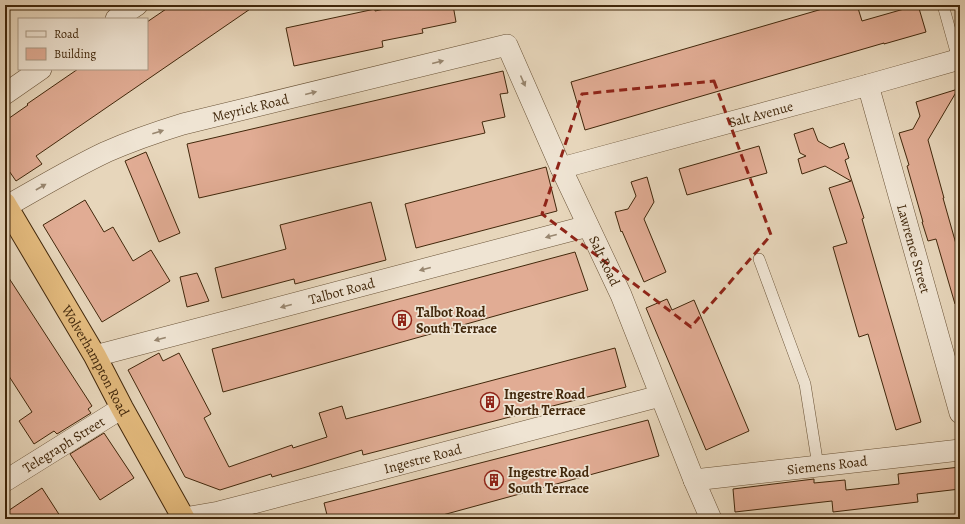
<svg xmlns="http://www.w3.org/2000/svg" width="965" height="524" font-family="Alegreya,serif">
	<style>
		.building { fill: #e1ac94; stroke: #41270b }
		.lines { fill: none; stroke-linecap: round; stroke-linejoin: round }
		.lane-casing { stroke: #6a5337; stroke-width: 12 }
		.street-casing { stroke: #6a5337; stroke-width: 22 }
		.highway-casing { stroke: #41270b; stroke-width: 24 }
		.lane { stroke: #efe4d3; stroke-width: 11 }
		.street { stroke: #efe4d3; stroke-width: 21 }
		.highway { stroke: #e4bb7e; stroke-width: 22 }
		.oneway { fill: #98866f }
		.marked { fill: none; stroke: #8f2418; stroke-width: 3; stroke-dasharray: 8 5; stroke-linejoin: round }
		.labels { text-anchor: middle; stroke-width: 3.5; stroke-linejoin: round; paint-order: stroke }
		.street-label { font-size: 14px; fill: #41270b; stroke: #efe4d3 }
		.poi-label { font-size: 14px; font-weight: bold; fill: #41270b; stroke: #efe4d3; text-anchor: start }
	</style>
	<rect width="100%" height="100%" fill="#e7d6bb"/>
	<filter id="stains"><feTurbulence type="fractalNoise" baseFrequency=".005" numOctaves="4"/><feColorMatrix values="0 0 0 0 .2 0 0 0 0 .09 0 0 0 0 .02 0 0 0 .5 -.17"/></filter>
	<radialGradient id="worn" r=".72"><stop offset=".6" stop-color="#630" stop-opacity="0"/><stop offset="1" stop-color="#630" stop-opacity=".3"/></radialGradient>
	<!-- building -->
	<g class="building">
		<path d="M172 5H256L36 156 42 164 16 181 5 165V121L28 105 27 104 78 69H147V22Z"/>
		<path d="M403 5H453L456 22 422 29 423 33 382 41 383 47 294 66 286 28 375 9V11Z"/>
		<path d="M836 5H857L862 21 918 5 926 32 884 44V43L585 130 571 82Z"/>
		<path d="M503 71 508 93 500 94 505 117 482 122 485 133 199 198 187 144Z"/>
		<path d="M958 89 928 140 944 198H943L960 258V304H955L936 239 928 241 922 222H923L907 166 909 165 899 133 913 129 920 116 916 102Z"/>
		<path d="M813 128 818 141 830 148 844 143 849 158 845 160 864 218 862 219 921 422 896 430 868 334 859 337 833 247 847 243 829 188 851 181 825 166 802 174 798 159 806 156 800 153 794 134Z"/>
		<path d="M759 146 767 173 687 195 679 169Z"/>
		<path d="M146 152 180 233 159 242 125 161Z"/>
		<path d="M546 167 557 211 416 248 405 204Z"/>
		<path d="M647 177 654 202 644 219 666 272 644 282 622 231 621 232 615 212 628 209 636 196 631 182Z"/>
		<path d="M85 200 104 232 113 227 133 261 151 250 170 281 102 322 43 225Z"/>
		<path d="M371 202 386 260 295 284 294 279 222 298 215 268 286 249 280 225Z"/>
		<path d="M575 252 588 290 223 392 212 349Z"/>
		<path d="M5 272 92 406 88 409 91 413 57 434 54 431 34 444 19 421 32 412 5 370Z"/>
		<path d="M197 273 209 301 187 307 180 277Z"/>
		<path d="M667 299 672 310 694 300 749 431 706 450 646 308Z"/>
		<path d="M615 348 626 387 363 455 362 450 303 468 272 477 271 474 220 490 185 477 128 370 159 353 163 361 179 353 211 414 204 418 229 467 292 445 293 448 327 437 319 413 342 406 346 419Z"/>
		<path d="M648 420 659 456 428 519H328L324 503Z"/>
		<path d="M104 433 134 478 100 500 70 454Z"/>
		<path d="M960 467V489L917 494 918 502 833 512 832 501 735 512 733 489 814 479V483L845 480 846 490 899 484 898 474Z"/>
		<path d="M42 488 62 519H5V513Z"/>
	</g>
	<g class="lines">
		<defs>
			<g id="lane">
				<path d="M943 5 958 59"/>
				<path d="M759 259 805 384 818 466"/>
			</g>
			<g id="street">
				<path d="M116 19 137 5"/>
				<path id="s1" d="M868 85 960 413"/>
				<path d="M5 94 41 69"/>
				<path id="s2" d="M561 168 868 85 960 59"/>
				<path id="s3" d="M7 206C39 188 72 168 106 152 131 141 157 132 183 124L507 45 561 168 621 295 694 480 711 519"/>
				<path id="s4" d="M95 356 588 226"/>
				<path id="s5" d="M694 480 960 450"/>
				<path id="s6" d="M5 481 122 408"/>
				<path id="s7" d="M184 518 219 512 660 396"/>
			</g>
			<g id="highway">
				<path id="s8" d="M5 204 95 356 122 408 184 519"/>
			</g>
		</defs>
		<!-- lane casing -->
		<use href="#lane" class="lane-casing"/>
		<!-- street casing -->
		<use href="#street" class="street-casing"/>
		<!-- highway casing -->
		<use href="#highway" class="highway-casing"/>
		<!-- lane -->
		<use href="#lane" class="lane"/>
		<!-- street -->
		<use href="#street" class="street"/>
		<!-- highway -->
		<use href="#highway" class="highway"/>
	</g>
	<!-- one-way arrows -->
	<defs><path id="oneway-solid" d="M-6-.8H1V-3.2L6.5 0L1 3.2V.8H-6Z"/></defs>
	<g class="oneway">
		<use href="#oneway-solid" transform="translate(438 62) rotate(-14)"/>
		<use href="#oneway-solid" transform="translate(523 81) rotate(66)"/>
		<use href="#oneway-solid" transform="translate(311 93) rotate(-14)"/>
		<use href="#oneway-solid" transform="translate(158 132) rotate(-18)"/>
		<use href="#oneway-solid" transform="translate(41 187) rotate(-30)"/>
		<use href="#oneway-solid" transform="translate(551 236) rotate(165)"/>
		<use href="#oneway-solid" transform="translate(425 269) rotate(165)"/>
		<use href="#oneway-solid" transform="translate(286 306) rotate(165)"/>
		<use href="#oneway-solid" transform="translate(160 339) rotate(165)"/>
	</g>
	<!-- marked area -->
	<path class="marked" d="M714 81 771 235 691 327 542 214 582 94Z"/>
	<!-- icons -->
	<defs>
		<symbol id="building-ring" viewBox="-11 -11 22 22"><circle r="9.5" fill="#efe4d3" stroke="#8f2418" stroke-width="1.5"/><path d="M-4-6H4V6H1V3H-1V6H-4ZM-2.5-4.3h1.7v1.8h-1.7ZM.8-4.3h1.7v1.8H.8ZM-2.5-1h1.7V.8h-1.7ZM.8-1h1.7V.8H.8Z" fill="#8f2418"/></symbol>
	</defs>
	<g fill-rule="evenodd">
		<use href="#building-ring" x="391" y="309" width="22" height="22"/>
		<use href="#building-ring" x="479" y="391" width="22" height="22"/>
		<use href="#building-ring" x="483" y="469" width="22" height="22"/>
	</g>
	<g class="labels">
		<!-- street labels -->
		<g class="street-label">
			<text dy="5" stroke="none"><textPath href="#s3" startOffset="264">Meyrick Road</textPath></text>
			<text dy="5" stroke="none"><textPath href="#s2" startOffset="207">Salt Avenue</textPath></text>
			<text dy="5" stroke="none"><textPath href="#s1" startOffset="170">Lawrence Street</textPath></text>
			<text dy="5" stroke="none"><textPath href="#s3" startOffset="765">Salt Road</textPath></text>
			<text dy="5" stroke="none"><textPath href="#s4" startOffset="255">Talbot Road</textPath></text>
			<text dy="5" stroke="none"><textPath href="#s8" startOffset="181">Wolverhampton Road</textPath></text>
			<text dy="5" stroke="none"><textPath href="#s6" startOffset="69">Telegraph Street</textPath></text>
			<text dy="5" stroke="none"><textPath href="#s7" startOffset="246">Ingestre Road</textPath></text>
			<text dy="5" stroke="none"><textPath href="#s5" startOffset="134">Siemens Road</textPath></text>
		</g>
		<!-- poi labels -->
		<g class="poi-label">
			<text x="416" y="317">Talbot Road<tspan x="416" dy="16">South Terrace</tspan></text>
			<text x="504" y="399">Ingestre Road<tspan x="504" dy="16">North Terrace</tspan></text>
			<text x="508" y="477">Ingestre Road<tspan x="508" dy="16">South Terrace</tspan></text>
		</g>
	</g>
	<!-- margin -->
	<rect width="965" height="524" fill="none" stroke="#e7d6bb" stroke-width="20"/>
	<rect x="6" y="6" width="953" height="512" fill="none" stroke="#41270b" stroke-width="2"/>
	<rect x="10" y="10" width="945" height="504" fill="none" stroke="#41270b"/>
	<!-- legend -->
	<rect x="18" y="18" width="130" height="52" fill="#efe4d3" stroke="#a99883"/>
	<rect x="26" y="31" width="20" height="6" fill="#efe4d3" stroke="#a99883"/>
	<text x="54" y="38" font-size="12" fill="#41270b">Road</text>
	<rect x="26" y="48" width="20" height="12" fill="#e1ac94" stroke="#a99883"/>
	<text x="54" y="58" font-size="12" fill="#41270b">Building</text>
	<rect width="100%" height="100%" filter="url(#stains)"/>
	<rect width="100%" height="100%" fill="url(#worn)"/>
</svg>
